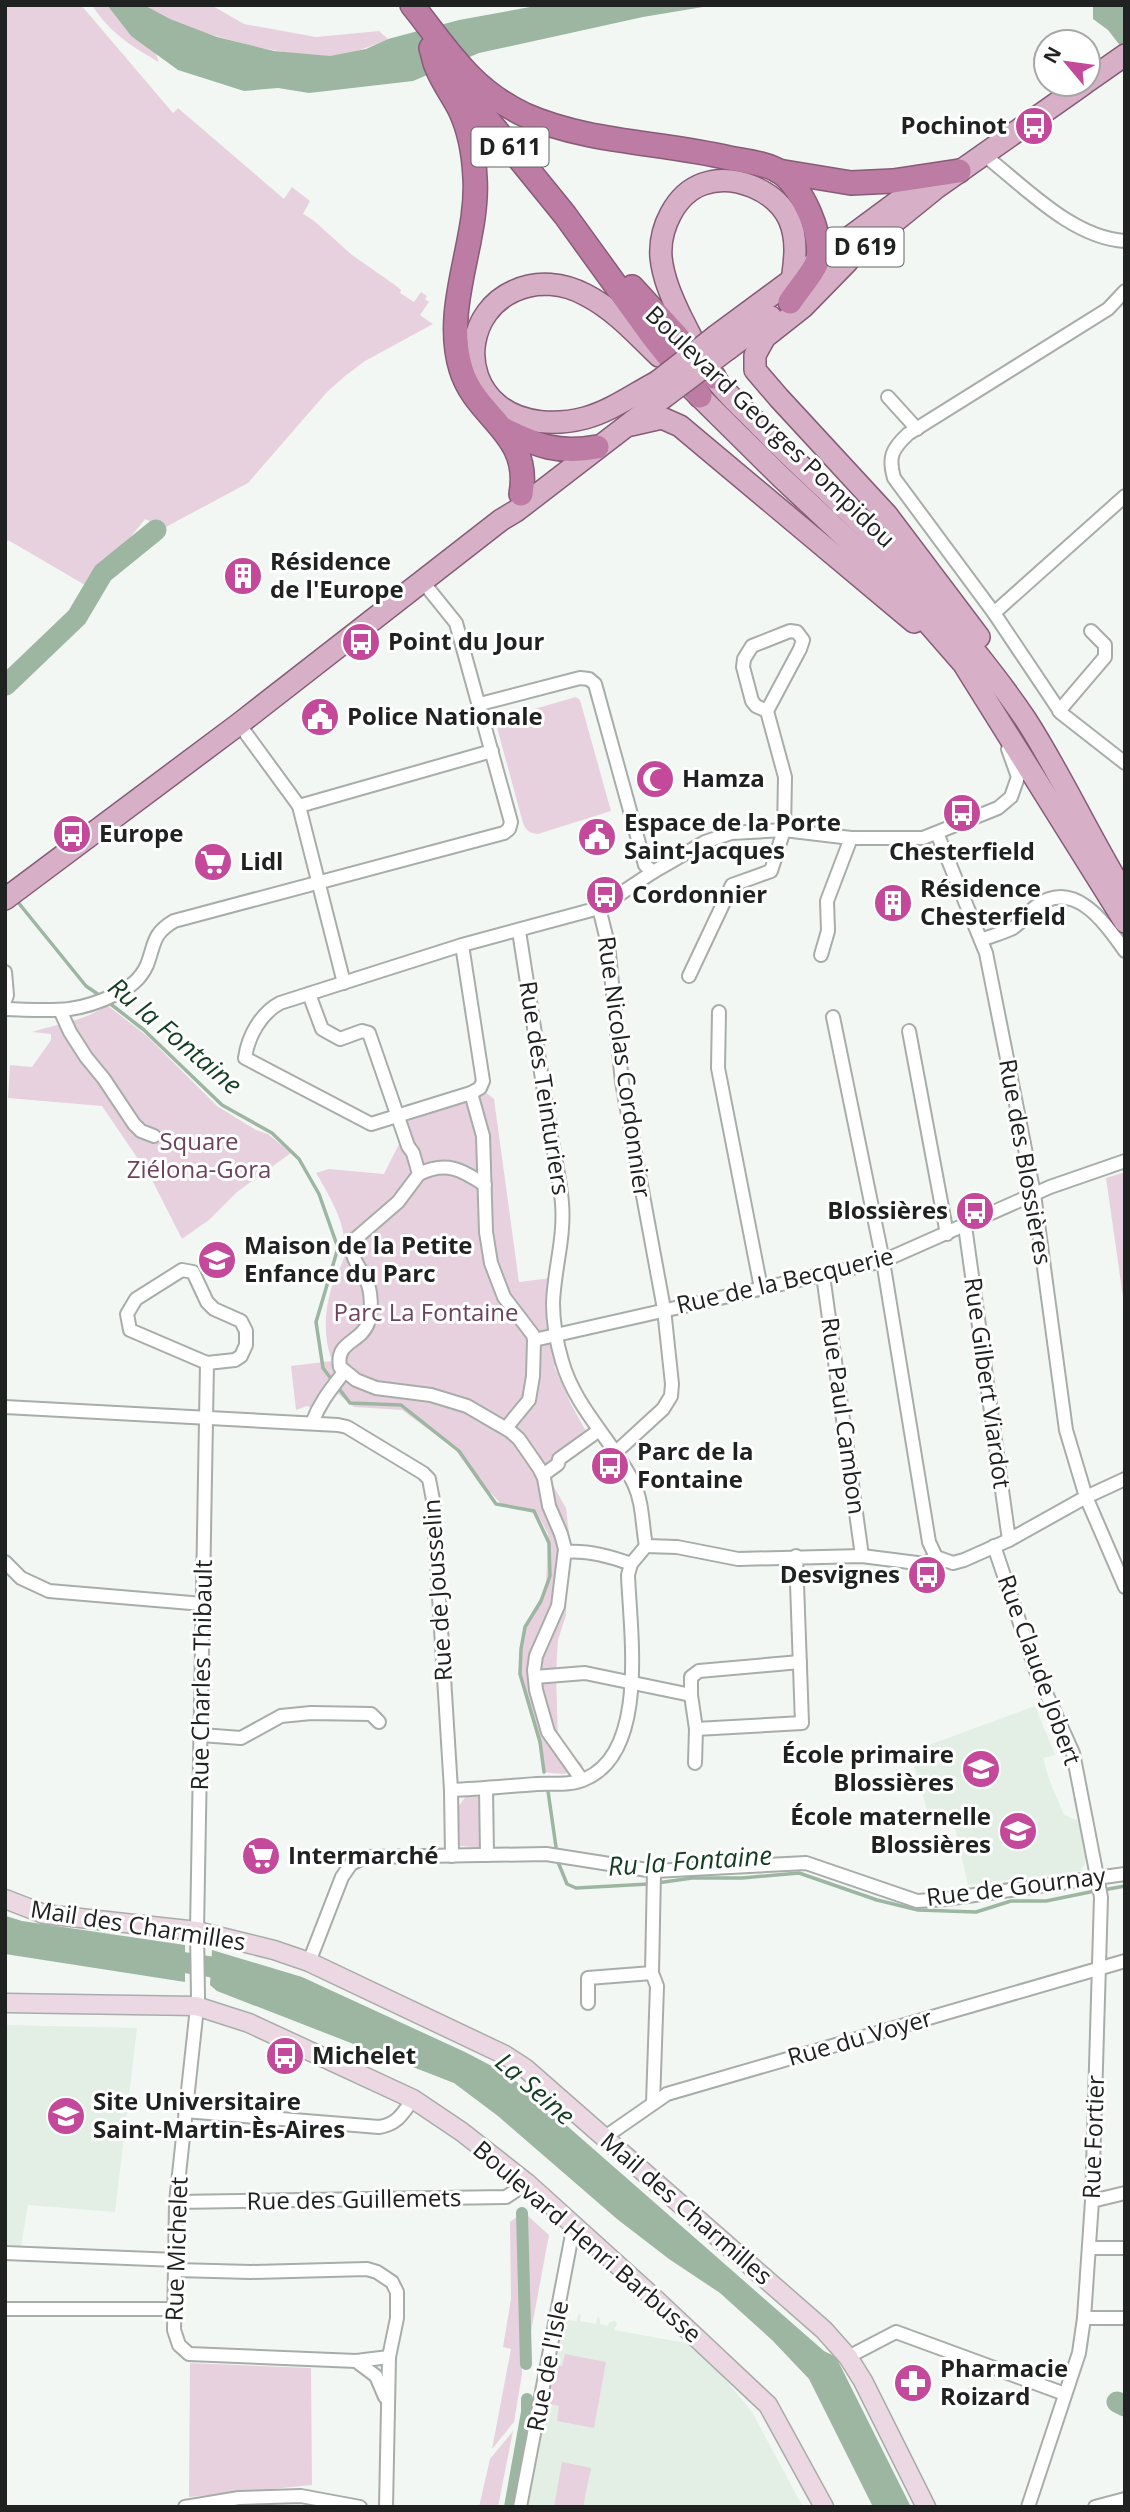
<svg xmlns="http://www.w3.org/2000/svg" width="1130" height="2512" font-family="'Open Sans',sans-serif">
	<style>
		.built { fill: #e3eee5 }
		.green { fill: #e8d1de }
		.water { fill: #9db6a2 }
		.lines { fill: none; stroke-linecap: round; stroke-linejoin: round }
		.stream { stroke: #9db6a2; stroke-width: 3.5 }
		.canal { stroke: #9db6a2; stroke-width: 12 }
		.river { stroke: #9db6a2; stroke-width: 21 }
		.street-casing { stroke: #a8ada9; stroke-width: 16 }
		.secondary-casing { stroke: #a8ada9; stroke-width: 21 }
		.primary-casing { stroke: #865c76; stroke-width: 24 }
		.highway-casing { stroke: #865c76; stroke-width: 26 }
		.street { stroke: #fff; stroke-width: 12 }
		.secondary { stroke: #ebd8e3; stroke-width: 18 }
		.primary { stroke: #d7b0c8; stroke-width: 21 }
		.highway { stroke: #bd7ca3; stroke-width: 23 }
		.primary-bridge-casing { stroke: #865c76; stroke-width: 24; stroke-linecap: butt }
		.primary-bridge { stroke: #d7b0c8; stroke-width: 21 }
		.labels { text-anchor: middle; stroke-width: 6; stroke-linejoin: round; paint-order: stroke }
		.shield { fill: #fff; stroke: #636464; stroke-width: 2 }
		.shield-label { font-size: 23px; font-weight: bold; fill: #202221 }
		.poi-label { font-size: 24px; font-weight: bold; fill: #202221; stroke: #fff; text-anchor: start }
		.street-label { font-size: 24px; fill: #202221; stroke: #fff }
		.park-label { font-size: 24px; fill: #6d425c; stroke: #fff }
		.water-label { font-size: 26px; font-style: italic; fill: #133e21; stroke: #fff }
	</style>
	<rect width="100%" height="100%" fill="#f2f7f3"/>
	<!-- built -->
	<g class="built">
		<path d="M1035 1706 1055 1755 1043 1758 1049 1779 1064 1815 1079 1821 1086 1860 1081 1871 968 1885 954 1823 932 1827 910 1752Z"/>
		<path d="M5 2025 137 2028 115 2212 28 2205 21 2246 5 2245Z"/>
		<path d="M578 2314 581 2315 580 2321 596 2324 597 2317 600 2318V2324L608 2326 609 2322 615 2321 617 2324 614 2330 686 2343 714 2366 752 2412 803 2507H528L559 2339 562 2338 565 2321 561 2317 564 2315 567 2320 577 2321Z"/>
	</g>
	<!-- green -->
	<g class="green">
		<path d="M5 5H81L173 113 178 108 284 199 292 187 310 201 303 214 313 220 352 255 395 285 401 290 400 293 414 302 421 292 427 296 425 299 429 302 420 315 433 324 365 361 345 376 327 392 248 483 164 528 145 519 90 588 8 540 5 546Z"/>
		<path d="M92 5H107L131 36 155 52 159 62C132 47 109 32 92 5Z"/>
		<path d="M144 5H211L244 24 316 37 379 31 388 39C370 47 351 54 331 56 292 59 173 30 144 5Z"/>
		<path d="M576 697 580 700 611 811 538 834C530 833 526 831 523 823L496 724 499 719Z"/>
		<path d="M107 1005 148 1037 217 1106 256 1130 268 1134 291 1153 237 1192 209 1220 182 1239 151 1178 102 1106 8 1098 10 1065 32 1067 51 1040V1034L32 1032C57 1024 85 1021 107 1005Z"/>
		<path d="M485 1092 494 1099 519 1282 551 1278C546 1311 546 1333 559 1364L554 1366 570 1402 588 1435 553 1454 554 1459 546 1473 566 1508 571 1550 567 1551 566 1615 558 1640 556 1672 558 1741 582 1764 583 1767C570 1776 559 1774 544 1772L540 1748 519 1674 524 1630 546 1587 548 1534 538 1515 531 1511 503 1506 491 1493 484 1490 455 1449 402 1410 354 1407 336 1392 322 1416 318 1410 307 1406 296 1410 291 1366 332 1361C322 1335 325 1306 334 1280 338 1271 345 1260 345 1250 345 1221 330 1197 316 1173L329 1169 384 1174 400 1142 394 1126 472 1099Z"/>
		<path d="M1125 1172V1311L1106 1178Z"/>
		<path d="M481 1794 483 1848 460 1846 458 1807 467 1795Z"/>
		<path d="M518 2216 522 2374 514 2422 492 2449 511 2349 503 2347 511 2299 510 2222Z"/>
		<path d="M528 2216 549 2235 529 2342Z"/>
		<path d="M565 2354 606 2362 594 2428 557 2421 559 2406 547 2403 554 2364 562 2366Z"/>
		<path d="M190 2363 311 2368 312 2485 189 2497Z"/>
		<path d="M513 2431 498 2507H479L490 2459Z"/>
		<path d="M562 2462 591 2468 583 2507H554Z"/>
	</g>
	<!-- water -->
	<g class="water">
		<path d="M107 5H144L170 19 217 37 274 51 330 56 366 49 388 39 459 20 541 5H715L643 17 479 53 413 81 309 93 278 88 244 91 178 70 131 36Z"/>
		<path d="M1093 5H1125V52L1108 30 1093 19Z"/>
		<path d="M6 1916 22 1921 185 1945V1982L5 1954Z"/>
		<path d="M212 1950 302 1977 465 2052 509 2075 824 2351 836 2357 911 2507H873L809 2379 772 2340 720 2293 669 2259 617 2219 498 2116 454 2083 217 1991 210 1985Z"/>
	</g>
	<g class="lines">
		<!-- stream -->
		<g class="stream">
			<path d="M17 901 86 986 102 997"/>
			<path d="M108 1002 144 1030 222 1105 272 1133 299 1159 319 1194 338 1248 316 1322 323 1368 332 1380"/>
			<path d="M337 1386 350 1403 401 1405 459 1451 496 1504 534 1511 549 1543 550 1576 541 1601 525 1627 521 1649 520 1674 540 1742 544 1772"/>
			<path d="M548 1791 556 1847"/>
			<path d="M558 1862 567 1884 576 1888 649 1884"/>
			<path d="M657 1883 692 1878H742L799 1873 877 1900 918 1910 976 1912 1011 1901H1046L1095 1891"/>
			<path d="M1103 1890 1125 1886"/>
		</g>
		<!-- canal -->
		<g class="canal">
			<path d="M522 2213 526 2364"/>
			<path d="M510 2507 527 2412V2399"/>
		</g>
		<!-- river -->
		<g class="river">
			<path d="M6 685 77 617 103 573 156 530"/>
			<path d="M156 1958 212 1967 237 1976"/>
			<path d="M1117 2402 1125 2406"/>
		</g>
		<defs>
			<g id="street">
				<path d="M984 155C1024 186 1072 238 1125 241"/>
				<path d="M1125 291 1108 309 908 434C892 449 888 457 894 478L994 613 1061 713 1125 763"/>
				<path d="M888 397 917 429"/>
				<path d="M994 613 1125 496"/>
				<path d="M480 704 580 678 589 679 595 684 645 865 653 872"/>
				<path d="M1059 711 1105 657V645L1091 631"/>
				<path d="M239 724 299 806 344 983"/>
				<path d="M299 806 492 751"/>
				<path d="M937 833 986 953 1034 1194 1066 1430 1086 1497 1125 1587"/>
				<path d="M599 908 608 944 622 1082 664 1309 672 1384 671 1396 663 1409 615 1453"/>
				<path d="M519 931C529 997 540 1064 550 1130 554 1155 560 1178 562 1203 565 1238 554 1270 553 1303 553 1321 557 1344 562 1361 576 1410 613 1440 634 1484 643 1503 642 1525 646 1546"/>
				<path d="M981 940C991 936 1002 933 1011 929 1021 924 1027 913 1035 907 1074 877 1105 923 1125 951"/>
				<path d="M462 945 483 1081 480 1088 471 1093 371 1124 245 1058C248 1036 261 1013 280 1003L462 945 599 908 653 872 705 842 731 833 784 830 851 838H923L998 808 1011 797 1018 777 1008 749"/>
				<path d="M821 955 828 931 827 901 851 838"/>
				<path d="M5 972 7 995 5 1001"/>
				<path d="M689 976 732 885 771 871 784 830 785 777 767 711 800 649 803 640 797 632 790 631 752 646 744 659 743 667 752 701 756 706 767 711"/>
				<path d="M309 994 322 1029 340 1039 362 1031 369 1033 408 1146 413 1153 419 1174 398 1202 354 1240C349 1259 359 1264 366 1280 372 1291 372 1312 368 1323 361 1343 335 1341 340 1367L356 1380 376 1388 431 1395 467 1406 510 1431 519 1439 539 1468 544 1478 549 1506 561 1534 565 1549 558 1606 536 1656 534 1670 536 1690 548 1732 582 1780"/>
				<path d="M5 1009C50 1010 74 1015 116 994 130 987 140 980 147 965 155 944 152 934 174 921L504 833 509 829 511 822 456 623 423 582"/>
				<path d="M60 1010 70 1032 86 1057 104 1079 134 1124 141 1131 154 1136"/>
				<path d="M719 1012 718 1068 761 1288"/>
				<path d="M833 1017 883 1261 929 1542 936 1557"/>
				<path d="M909 1031 947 1234"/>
				<path d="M471 1093 483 1136 486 1232 491 1263 504 1297 533 1335 534 1340 533 1376 529 1400 506 1428"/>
				<path d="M419 1174C446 1161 461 1169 485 1185"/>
				<path d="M965 1226 1009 1540"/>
				<path d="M182 1270 193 1272 207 1302 214 1309 241 1321 246 1331V1345L241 1356 235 1360 207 1363 130 1330 127 1314 136 1299Z"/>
				<path d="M823 1275 862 1556"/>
				<path d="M534 1340 883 1261 1050 1187 1125 1161"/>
				<path d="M207 1363 197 1931 198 1998 176 2202 174 2330 179 2345 189 2354 356 2361 389 2357"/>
				<path d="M5 1407 338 1425 347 1427 423 1473 429 1479 433 1500 451 1790 452 1856"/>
				<path d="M312 1423C320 1402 331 1389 344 1372"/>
				<path d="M543 1475 558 1464 559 1459 598 1431"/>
				<path d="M646 1546 677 1547 738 1559 862 1556 925 1564 936 1557 953 1563 964 1560 1009 1540 1086 1497 1125 1479"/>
				<path d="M994 1546 1036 1671 1073 1753 1101 1897 1092 2201 1084 2318 1079 2353 1028 2507"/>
				<path d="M565 1552C587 1550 610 1556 631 1564"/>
				<path d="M5 1562 21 1578 49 1591 203 1604"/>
				<path d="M535 1677 585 1673 691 1695"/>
				<path d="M696 1729 802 1723 796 1556"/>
				<path d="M201 1735 241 1738 281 1716 311 1713 371 1714 379 1722"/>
				<path d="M695 1763 696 1729 691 1695V1677L699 1671 800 1662"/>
				<path d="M486 1788 487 1855"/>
				<path d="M451 1790C480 1789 508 1786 537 1784 553 1783 570 1786 585 1779 649 1752 630 1631 628 1575L631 1564 646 1546"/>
				<path d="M309 1962 342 1877 351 1864 365 1857 546 1854 654 1871 806 1863 917 1901 946 1899 1125 1874"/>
				<path d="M652 1973 657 1986 653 2103"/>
				<path d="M588 2003V1978L652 1973 654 1871"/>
				<path d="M185 2111 379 2127C398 2124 403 2113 413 2099"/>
				<path d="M605 2137 667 2094 1125 1961"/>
				<path d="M1092 2201 1125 2193"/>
				<path d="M176 2202 506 2197 527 2183"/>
				<path d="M1089 2248H1125"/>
				<path d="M5 2253 176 2260"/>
				<path d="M176 2270 251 2272 367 2269 377 2272 392 2282 397 2292V2318L389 2357 386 2507"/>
				<path d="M5 2309H174"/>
				<path d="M1084 2318H1125"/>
				<path d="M848 2357 896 2332 1065 2394"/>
				<path d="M356 2361 376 2376 385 2397"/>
				<path d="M185 2507 239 2498 301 2496 360 2507"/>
				<path d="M520 2507 574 2224"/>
				<path d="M1095 2507 1125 2499"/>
			</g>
			<g id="secondary">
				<path d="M5 1899 44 1914 197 1931 274 1950 309 1962 505 2055 525 2068 824 2330 848 2357 863 2381 926 2507"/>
				<path d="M5 2003 196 2006 249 2023 413 2099 462 2132 527 2183 652 2296 768 2405 824 2507"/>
			</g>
			<g id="primary">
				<path d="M1088 81 1125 55"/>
				<path d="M847 262 803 307 765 337 755 355V370L779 398 887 515 979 637"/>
				<path d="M836 269 936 188 1084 84"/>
				<path d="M792 281C795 260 798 239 789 219 775 190 734 173 703 184 675 194 659 229 661 257 663 278 672 298 681 317 691 336 701 359 714 377 727 395 746 411 761 427 815 482 875 532 925 591 960 633 996 675 1026 720 1062 776 1090 838 1125 895"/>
				<path d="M716 336 900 200 926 191"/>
				<path d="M728 349 771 317"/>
				<path d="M657 382C634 394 611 411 585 418 558 425 522 425 498 405 459 373 469 311 514 291 537 280 564 283 586 295 615 310 636 334 659 356"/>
				<path d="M687 384 781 477 860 551 908 600 963 663 1125 922"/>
				<path d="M631 425 662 418 680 426 914 622"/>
				<path d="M5 899 239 724 501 520 516 511 668 394"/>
			</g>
			<g id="highway">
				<path d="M412 5C448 50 470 89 525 115 588 143 662 142 729 158 744 161 767 163 780 172 801 185 825 237 817 262 813 273 797 291 790 302"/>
				<path d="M431 48C433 54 434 62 437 68 443 83 453 96 460 110 470 131 474 156 475 178 479 241 442 306 461 369 476 419 532 433 521 494"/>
				<path d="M453 77 565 215 651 334 700 396"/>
				<path d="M778 171 851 183 893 181 959 171"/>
				<path d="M632 287 714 377"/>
				<path d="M503 429C537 446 559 454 597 447"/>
			</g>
		</defs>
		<!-- street casing -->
		<use href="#street" class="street-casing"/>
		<!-- secondary casing -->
		<use href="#secondary" class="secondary-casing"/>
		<!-- primary casing -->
		<use href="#primary" class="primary-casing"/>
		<!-- highway casing -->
		<use href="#highway" class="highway-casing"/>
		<!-- street -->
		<use href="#street" class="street"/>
		<!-- secondary -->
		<use href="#secondary" class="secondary"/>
		<!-- primary -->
		<use href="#primary" class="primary"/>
		<!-- highway -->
		<use href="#highway" class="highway"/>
		<defs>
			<g id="primary-bridge">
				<path d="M657 382 716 336"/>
				<path d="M668 394 728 349"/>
			</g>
		</defs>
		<!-- primary-bridge casing -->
		<use href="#primary-bridge" class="primary-bridge-casing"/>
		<!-- primary-bridge -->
		<use href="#primary-bridge" class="primary-bridge"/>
	</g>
	<!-- icons -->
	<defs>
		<symbol id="bus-disc" viewBox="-11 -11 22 22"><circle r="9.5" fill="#c4499b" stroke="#fff"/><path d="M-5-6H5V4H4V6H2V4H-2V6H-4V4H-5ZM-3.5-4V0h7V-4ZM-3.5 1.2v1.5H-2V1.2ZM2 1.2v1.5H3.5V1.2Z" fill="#fff"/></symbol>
		<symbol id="building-disc" viewBox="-11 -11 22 22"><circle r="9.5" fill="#c4499b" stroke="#fff"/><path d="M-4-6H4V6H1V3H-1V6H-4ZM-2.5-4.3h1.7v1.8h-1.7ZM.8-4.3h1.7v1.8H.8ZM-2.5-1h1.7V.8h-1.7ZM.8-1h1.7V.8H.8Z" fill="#fff"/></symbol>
		<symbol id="civic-disc" viewBox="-11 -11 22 22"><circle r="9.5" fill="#c4499b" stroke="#fff"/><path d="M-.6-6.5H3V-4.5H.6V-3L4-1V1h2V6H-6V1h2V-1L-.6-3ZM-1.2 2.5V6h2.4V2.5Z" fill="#fff"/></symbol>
		<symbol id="mosque-disc" viewBox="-11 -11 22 22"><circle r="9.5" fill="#c4499b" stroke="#fff"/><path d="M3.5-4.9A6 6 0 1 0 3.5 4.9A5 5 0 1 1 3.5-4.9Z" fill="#fff"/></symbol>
		<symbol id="supermarket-disc" viewBox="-11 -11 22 22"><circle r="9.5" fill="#c4499b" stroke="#fff"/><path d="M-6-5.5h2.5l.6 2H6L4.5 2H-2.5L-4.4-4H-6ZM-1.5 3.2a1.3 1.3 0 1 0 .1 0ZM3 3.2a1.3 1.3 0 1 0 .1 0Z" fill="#fff"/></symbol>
		<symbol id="school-disc" viewBox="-11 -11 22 22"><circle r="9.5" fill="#c4499b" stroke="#fff"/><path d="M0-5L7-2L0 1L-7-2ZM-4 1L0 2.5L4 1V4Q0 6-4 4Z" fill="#fff"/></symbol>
		<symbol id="university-disc" viewBox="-11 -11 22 22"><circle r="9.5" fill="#c4499b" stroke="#fff"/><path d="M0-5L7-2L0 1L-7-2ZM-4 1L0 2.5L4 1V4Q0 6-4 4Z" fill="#fff"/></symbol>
		<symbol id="pharmacy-disc" viewBox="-11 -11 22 22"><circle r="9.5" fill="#c4499b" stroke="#fff"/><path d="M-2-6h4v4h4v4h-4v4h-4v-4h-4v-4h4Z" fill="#fff"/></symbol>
	</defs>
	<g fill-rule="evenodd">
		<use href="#bus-disc" x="1012" y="104" width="44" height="44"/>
		<use href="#building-disc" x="221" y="554" width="44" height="44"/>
		<use href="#bus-disc" x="339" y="620" width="44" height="44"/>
		<use href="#civic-disc" x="298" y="695" width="44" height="44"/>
		<use href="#mosque-disc" x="633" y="757" width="44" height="44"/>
		<use href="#bus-disc" x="940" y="791" width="44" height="44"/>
		<use href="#bus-disc" x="50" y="812" width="44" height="44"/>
		<use href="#civic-disc" x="575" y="815" width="44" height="44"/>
		<use href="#supermarket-disc" x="191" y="840" width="44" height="44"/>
		<use href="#bus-disc" x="583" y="873" width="44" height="44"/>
		<use href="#building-disc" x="871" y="881" width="44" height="44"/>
		<use href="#bus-disc" x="953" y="1189" width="44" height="44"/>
		<use href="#school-disc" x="195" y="1238" width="44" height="44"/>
		<use href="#bus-disc" x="588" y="1444" width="44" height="44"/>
		<use href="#bus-disc" x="905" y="1553" width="44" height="44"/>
		<use href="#school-disc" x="959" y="1747" width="44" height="44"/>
		<use href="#school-disc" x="996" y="1809" width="44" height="44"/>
		<use href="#supermarket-disc" x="239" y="1834" width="44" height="44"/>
		<use href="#bus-disc" x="263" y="2034" width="44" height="44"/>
		<use href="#university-disc" x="44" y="2094" width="44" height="44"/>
		<use href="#pharmacy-disc" x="891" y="2361" width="44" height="44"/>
	</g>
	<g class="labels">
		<!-- shield labels -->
		<g class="shield">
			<rect x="471.5" y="127.5" width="77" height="39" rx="5"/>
			<rect x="826.5" y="227.5" width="77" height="39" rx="5"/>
		</g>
		<g class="shield-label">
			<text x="510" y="155">D 611</text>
			<text x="865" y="255">D 619</text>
		</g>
		<!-- poi labels -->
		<g class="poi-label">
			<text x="1007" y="134" text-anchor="end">Pochinot</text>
			<text x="270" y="570">Résidence<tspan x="270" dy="28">de l'Europe</tspan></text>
			<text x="388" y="650">Point du Jour</text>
			<text x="347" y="725">Police Nationale</text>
			<text x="682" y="787">Hamza</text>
			<text x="624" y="831">Espace de la Porte<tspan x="624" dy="28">Saint-Jacques</tspan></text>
			<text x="99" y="842">Europe</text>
			<text x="962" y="860" text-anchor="middle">Chesterfield</text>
			<text x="240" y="870">Lidl</text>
			<text x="920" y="897">Résidence<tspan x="920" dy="28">Chesterfield</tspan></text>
			<text x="632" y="903">Cordonnier</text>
			<text x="948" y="1219" text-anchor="end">Blossières</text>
			<text x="244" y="1254">Maison de la Petite<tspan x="244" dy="28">Enfance du Parc</tspan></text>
			<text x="637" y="1460">Parc de la<tspan x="637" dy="28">Fontaine</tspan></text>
			<text x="900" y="1583" text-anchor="end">Desvignes</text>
			<text x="954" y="1763" text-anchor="end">École primaire<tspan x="954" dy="28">Blossières</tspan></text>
			<text x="991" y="1825" text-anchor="end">École maternelle<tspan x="991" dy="28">Blossières</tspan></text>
			<text x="288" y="1864">Intermarché</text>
			<text x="312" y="2064">Michelet</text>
			<text x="93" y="2110">Site Universitaire<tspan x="93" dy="28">Saint-Martin-Ès-Aires</tspan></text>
			<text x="940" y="2377">Pharmacie<tspan x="940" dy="28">Roizard</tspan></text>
		</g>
		<!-- street labels -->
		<g class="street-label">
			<text transform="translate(770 427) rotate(44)" y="8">Boulevard Georges Pompidou</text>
			<text transform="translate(624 1067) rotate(82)" y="8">Rue Nicolas Cordonnier</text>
			<text transform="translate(544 1088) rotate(81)" y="8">Rue des Teinturiers</text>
			<text transform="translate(1025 1162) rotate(80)" y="8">Rue des Blossières</text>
			<text transform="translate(785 1281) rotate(-13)" y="8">Rue de la Becquerie</text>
			<text transform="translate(987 1383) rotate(82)" y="8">Rue Gilbert Viardot</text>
			<text transform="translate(843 1416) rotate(82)" y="8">Rue Paul Cambon</text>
			<text transform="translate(438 1590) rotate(-94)" y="8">Rue de Jousselin</text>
			<text transform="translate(1039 1670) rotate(70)" y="8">Rue Claude Jobert</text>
			<text transform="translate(202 1675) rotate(-89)" y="8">Rue Charles Thibault</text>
			<text transform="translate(1016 1887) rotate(-7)" y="8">Rue de Gournay</text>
			<text transform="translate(138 1926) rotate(9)" y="8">Mail des Charmilles</text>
			<text transform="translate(860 2038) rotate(-16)" y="8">Rue du Voyer</text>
			<text transform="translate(1094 2137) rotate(-88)" y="8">Rue Fortier</text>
			<text transform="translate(354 2200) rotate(-1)" y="8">Rue des Guillemets</text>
			<text transform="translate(686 2209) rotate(41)" y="8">Mail des Charmilles</text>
			<text transform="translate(587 2242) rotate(41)" y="8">Boulevard Henri Barbusse</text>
			<text transform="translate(177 2249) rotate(-88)" y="8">Rue Michelet</text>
			<text transform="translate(548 2366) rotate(-79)" y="8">Rue de l'Isle</text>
		</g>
		<!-- park labels -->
		<g class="park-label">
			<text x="199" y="1150">Square<tspan x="199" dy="28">Ziélona-Gora</tspan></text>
			<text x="426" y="1321">Parc La Fontaine</text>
		</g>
		<!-- water labels -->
		<g class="water-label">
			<text transform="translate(175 1036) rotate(40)" y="9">Ru la Fontaine</text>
			<text transform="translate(690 1861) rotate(-4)" y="9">Ru la Fontaine</text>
			<text transform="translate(535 2089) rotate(41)" y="9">La Seine</text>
		</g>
	</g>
	<!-- border -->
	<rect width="1130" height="2512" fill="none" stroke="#202221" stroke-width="14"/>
	<!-- north arrow -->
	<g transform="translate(1067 63) rotate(299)"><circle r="33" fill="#ffffff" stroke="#a6a7a6" stroke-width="2"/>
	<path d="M0-5L12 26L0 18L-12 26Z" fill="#c4499b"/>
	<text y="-10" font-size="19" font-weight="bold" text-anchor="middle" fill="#202221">N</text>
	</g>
</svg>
